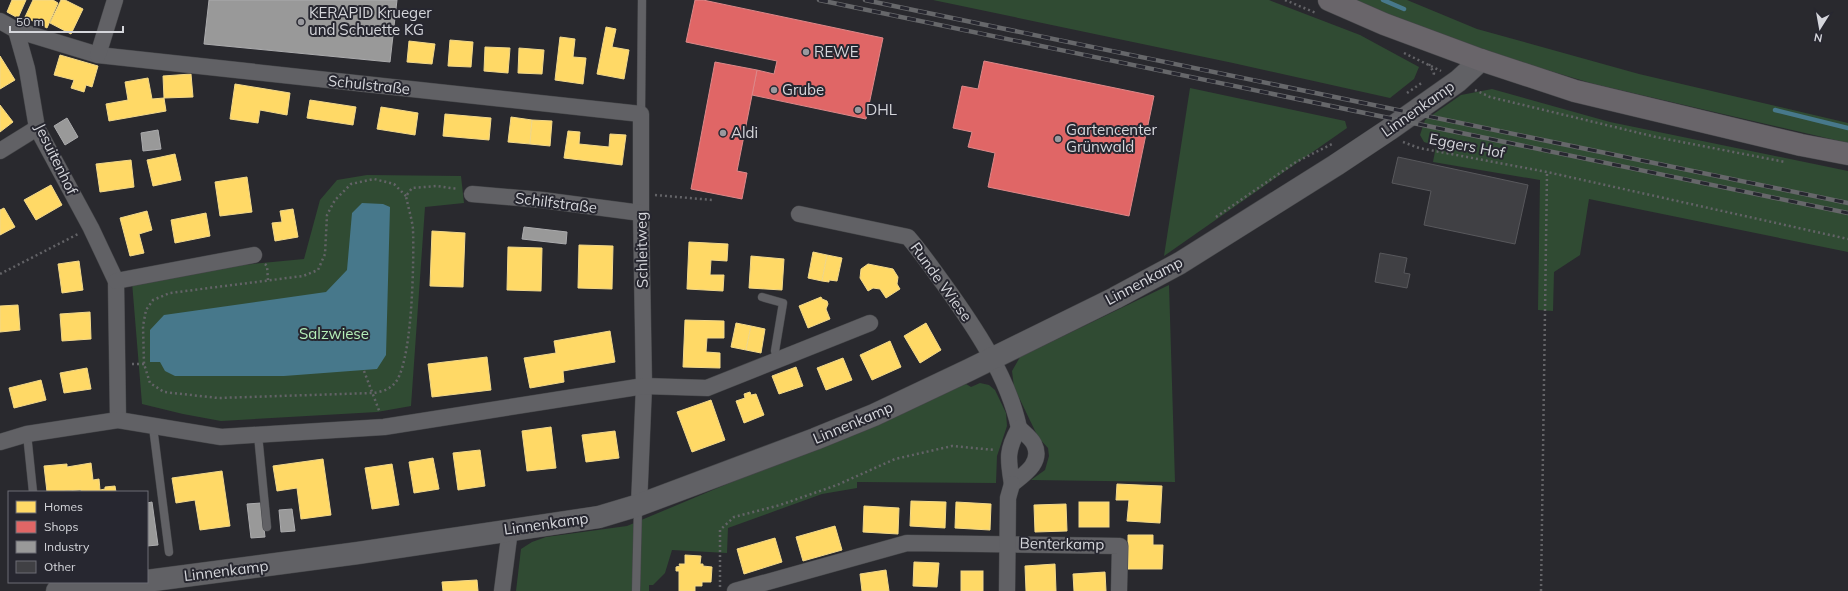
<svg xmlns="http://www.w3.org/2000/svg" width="1848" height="591" font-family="Mulish,sans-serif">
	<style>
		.green { fill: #304b33 }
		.water { fill: #47788b }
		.homes { fill: #ffd966; stroke: #f2d889 }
		.shops { fill: #e06666; stroke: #dd8889 }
		.industry { fill: #999; stroke: #ababad }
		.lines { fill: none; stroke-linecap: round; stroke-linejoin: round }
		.stream { stroke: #47788b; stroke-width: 4.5 }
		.building { fill: #404044; stroke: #58585c }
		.service-casing { stroke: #454649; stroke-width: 9 }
		.minor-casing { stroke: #454649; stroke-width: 17 }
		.secondary-casing { stroke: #454649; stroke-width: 23 }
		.primary-casing { stroke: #454649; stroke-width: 23 }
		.path { stroke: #636367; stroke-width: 2.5; stroke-dasharray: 2 3; stroke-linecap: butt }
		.service { stroke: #616165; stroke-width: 8 }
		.minor { stroke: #616165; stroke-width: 16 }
		.secondary { stroke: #616165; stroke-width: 22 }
		.primary { stroke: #69656a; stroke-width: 22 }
		.rail-casing { stroke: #66676a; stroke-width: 4.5 }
		.rail { stroke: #272730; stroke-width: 3; stroke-dasharray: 9; stroke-linecap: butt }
		.poi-dot { fill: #99999e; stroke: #272730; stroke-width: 1.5 }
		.labels { text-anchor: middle; stroke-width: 4; stroke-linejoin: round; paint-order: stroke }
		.poi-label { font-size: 15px; fill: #d5d6db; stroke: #272730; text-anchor: start }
		.street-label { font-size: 15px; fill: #d5d6db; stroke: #272730 }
		.park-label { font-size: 15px; fill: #b5efb8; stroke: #272730 }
	</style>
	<rect width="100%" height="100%" fill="#29292e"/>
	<!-- green -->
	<g class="green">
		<path d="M933 0H1269L1360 35 1419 67 1414 79 1390 98 1233 63Z"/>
		<path d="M1346 0H1407L1477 29 1639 74 1848 123V143L1594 84 1473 48Z"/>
		<path d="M1190 88 1345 121 1347 128 1164 256Z"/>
		<path d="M1492 89 1610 122 1848 171V252L1589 199 1580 255 1554 272 1553 311 1538 310 1540 180 1433 162 1436 146 1424 142 1420 135 1425 120 1461 95Z"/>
		<path d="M367 175 461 176 464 203 425 207 411 406 377 412 221 421 183 414 142 404 132 282 221 267 304 259 320 200 337 180Z"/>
		<path d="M1169 285 1175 482 1031 480 1045 470 1049 456 1048 448 1038 437 1014 387 1012 371 1020 357Z"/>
		<path d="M980 383 989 385 995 390 1006 413 1007 426 997 456 996 483 857 482V488L822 494 728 528 727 553 672 550 665 573 653 585H649V591H516L521 549 532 542 546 537 627 526 966 384 971 387Z"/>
	</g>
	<!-- water -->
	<path class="water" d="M362 203 383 204 390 207 386 355 377 369 284 376H175L165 371 160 362H150V330L164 315 326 292 347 270 352 213Z"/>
	<!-- homes -->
	<g class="homes">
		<path d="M12 0H26L18 18 7 12Z"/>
		<path d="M33 0H53L58 3 47 28 25 17Z"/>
		<path d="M61 0H65L83 9 71 34 50 23Z"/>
		<path d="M606 27 616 29 612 47 629 50 624 79 597 74Z"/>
		<path d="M560 37 575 39 573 57 586 58 583 84 555 80Z"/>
		<path d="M450 40 473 42 471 67 448 66Z"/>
		<path d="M409 41 435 44 432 64 407 62Z"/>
		<path d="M485 47 510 48 508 73 484 71Z"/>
		<path d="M519 48 544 50 542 74 518 73Z"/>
		<path d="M60 55 98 66 92 87 86 85 84 92 71 88 74 80 54 75Z"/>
		<path d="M0 56 15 80 0 89Z"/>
		<path d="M191 74 193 97 164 98 163 76Z"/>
		<path d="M148 78 152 99 164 98 166 111 109 121 106 104 128 100 125 82Z"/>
		<path d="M235 84 290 93 287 115 260 110 258 123 230 119Z"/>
		<path d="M310 100 356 107 353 125 307 118Z"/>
		<path d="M0 105 13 122 0 132Z"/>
		<path d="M381 107 418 113 415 135 377 129Z"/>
		<path d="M445 114 491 118 489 140 443 136Z"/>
		<path d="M511 117 532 120 530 144 508 142Z"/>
		<path d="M532 120 552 121 550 146 530 144Z"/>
		<path d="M568 131 580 132 579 144 609 147 610 134 626 135 622 165 564 158Z"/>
		<path d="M175 154 181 180 153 186 147 160Z"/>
		<path d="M131 160 134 187 100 192 96 164Z"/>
		<path d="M247 177 252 212 220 216 215 182Z"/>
		<path d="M51 185 62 205 36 220 24 200Z"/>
		<path d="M4 208 15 227 0 235V210Z"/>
		<path d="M293 209 298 237 275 241 272 223 282 222 280 211Z"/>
		<path d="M147 211 152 230 139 234 144 253 130 256 120 218Z"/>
		<path d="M206 213 210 236 175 243 171 220Z"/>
		<path d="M432 231 465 233 463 287 430 286Z"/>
		<path d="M689 242 728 244 727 261 711 260 710 275H724L723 291 687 289Z"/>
		<path d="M579 245 613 246 612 289 578 288Z"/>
		<path d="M508 247 542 248 541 291 507 290Z"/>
		<path d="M813 252 827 255 822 281 808 278Z"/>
		<path d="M827 255 842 258 837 281 829 280V282L822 281Z"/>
		<path d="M751 256 784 259 782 290 749 288Z"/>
		<path d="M79 261 83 290 62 293 58 264Z"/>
		<path d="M868 264 893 269 898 277 897 284 900 289 886 298 880 289 873 288 868 291 860 278 861 269Z"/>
		<path d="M821 297 822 299 827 301 828 304 826 309 830 319 808 328 799 306Z"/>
		<path d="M18 305 20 330 0 332V306Z"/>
		<path d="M90 312 91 339 62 341 60 314Z"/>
		<path d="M685 320 724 321V338H707L706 352 720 353V368L683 367Z"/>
		<path d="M736 323 751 326 746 350 731 347Z"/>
		<path d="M926 323 941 350 920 363 904 336Z"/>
		<path d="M751 326 765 329 761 353 746 350Z"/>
		<path d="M610 331 615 362 563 371 564 382 530 388 524 358 556 353 554 341Z"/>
		<path d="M890 341 901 367 872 380 860 355Z"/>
		<path d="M487 357 491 390 432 397 428 364Z"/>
		<path d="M843 358 852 380 826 390 817 368Z"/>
		<path d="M796 367 803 386 779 394 772 376Z"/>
		<path d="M87 368 91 389 64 393 60 373Z"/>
		<path d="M41 380 46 400 14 408 9 388Z"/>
		<path d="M750 392 751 395 756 394 764 415 744 423 736 401 745 398 744 394Z"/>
		<path d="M711 400 725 440 692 452 677 412Z"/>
		<path d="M551 427 556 468 527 471 522 431Z"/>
		<path d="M615 431 619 458 586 462 582 435Z"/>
		<path d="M480 450 485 486 458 490 453 453Z"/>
		<path d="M433 458 439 489 414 493 409 462Z"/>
		<path d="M323 459 331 515 301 519 297 488 277 491 273 466Z"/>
		<path d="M91 463 93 480 99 479 100 490 105 489V487L115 486 116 492H81V490L47 492 44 466 67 464V467Z"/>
		<path d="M392 464 399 505 372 509 365 468Z"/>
		<path d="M222 471 230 526 200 530 195 500 176 503 172 478Z"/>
		<path d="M1117 484 1162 486 1160 523 1127 521 1129 500H1116Z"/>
		<path d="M911 501 946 502 945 528 910 526Z"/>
		<path d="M956 502 991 504 990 530 955 528Z"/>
		<rect x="1079" y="502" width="30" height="25"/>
		<path d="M1066 504 1067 531 1035 532 1034 505Z"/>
		<path d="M864 506 899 508 898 534 863 532Z"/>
		<path d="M835 526 842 550 803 561 796 537Z"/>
		<path d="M1128 535H1153V545H1163L1162 569H1128Z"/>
		<path d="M775 538 782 562 744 574 737 549Z"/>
		<path d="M685 555 701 556 700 564H703V566L712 567 711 582H702V586H695V591H679V571H676V567L680 566 679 564H685Z"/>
		<path d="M914 562 939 563 937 587 913 586Z"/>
		<path d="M1055 564 1056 591H1026L1025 566Z"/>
		<path d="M886 570 889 591H862L860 574Z"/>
		<rect x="961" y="571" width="22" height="20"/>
		<path d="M1105 572 1106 591H1074L1073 574Z"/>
		<path d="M477 580 478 591H443L442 582Z"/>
	</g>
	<!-- shops -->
	<g class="shops">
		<path d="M695 0H703L883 38 866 119 752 95 757 70 774 74 777 61 686 42Z"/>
		<path d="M984 61 1154 96 1129 216 988 187 995 153 968 147 972 132 953 128 962 86 978 89Z"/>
		<path d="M715 62 757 70 737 171 747 173 742 199 691 189Z"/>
	</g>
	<!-- industry -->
	<g class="industry">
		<path d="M209 0H397L390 62 204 44Z"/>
		<path d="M67 118 78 137 65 145 54 126Z"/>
		<path d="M158 130 161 149 143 151 141 133Z"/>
		<path d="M524 227 567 232 566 244 522 239Z"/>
		<path d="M152 502 158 545 147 546V503Z"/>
		<path d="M261 503 265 537 251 538 247 504Z"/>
		<path d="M292 509 295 531 281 532 279 510Z"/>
	</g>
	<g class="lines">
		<!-- stream -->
		<g class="stream">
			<path d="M1383 0 1404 9"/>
			<path d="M1775 110 1848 128"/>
		</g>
	</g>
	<!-- building -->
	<g class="building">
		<path d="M1398 157 1528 185 1515 244 1424 225 1431 191 1392 183Z"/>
		<path d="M1380 253 1407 258 1404 273 1410 274 1407 288 1375 282Z"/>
	</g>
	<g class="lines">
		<defs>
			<g id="service">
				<path d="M641 114 642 0"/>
				<path d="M762 297 783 303 775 351 778 360"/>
				<path d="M153 427 169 552"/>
				<path d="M27 434 33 492"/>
				<path d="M258 435 267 527"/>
				<path d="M636 591 638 508"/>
			</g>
			<g id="minor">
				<path d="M0 21 16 30 98 55 641 114V213L644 386 639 505"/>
				<path d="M16 30 27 69 37 128 91 228 116 281 118 420"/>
				<path d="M98 55 115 0"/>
				<path d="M0 151 37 128"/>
				<path d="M472 194 542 200 641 213"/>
				<path d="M799 214 908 237C921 252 932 268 943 283 974 326 1008 376 1019 428"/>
				<path d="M116 281 254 255"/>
				<path d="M1019 428C1023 432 1031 438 1034 444 1043 462 1025 474 1012 484 1008 459 1006 451 1019 428Z"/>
				<path d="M0 442 27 434 118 420 221 437 384 427 644 386 707 388 870 323"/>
				<path d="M502 591 510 530"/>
				<path d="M735 591 907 543 1120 546 1119 591"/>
				<path d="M1007 591 1008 498 1012 484"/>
			</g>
			<g id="secondary">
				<path d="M147 581 358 553 599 517 639 505 815 439 874 415 969 370 1115 298 1180 263 1336 165 1390 129 1458 81 1481 60"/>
				<path d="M57 591 138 582"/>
			</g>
			<path id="primary" d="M1329 0 1384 24 1481 60 1575 91 1801 145 1848 154"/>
		</defs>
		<!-- service casing -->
		<use href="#service" class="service-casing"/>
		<!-- minor casing -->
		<use href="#minor" class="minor-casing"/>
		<!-- secondary casing -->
		<use href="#secondary" class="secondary-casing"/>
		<!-- primary casing -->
		<use href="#primary" class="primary-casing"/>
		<!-- path -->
		<g class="path">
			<path d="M1285 0 1316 13"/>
			<path d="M1404 53 1441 71"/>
			<path d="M1429 64 1434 73 1433 76"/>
			<path d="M1475 90 1490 97 1656 137 1785 162"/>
			<path d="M1407 93 1423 82"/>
			<path d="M1403 142 1419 148 1547 172 1848 239"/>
			<path d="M655 195 712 200"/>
			<path d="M406 196 394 184 374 179 351 184 335 200 327 215 325 254 318 270 303 276 170 293 153 300 146 310 143 326 144 364 150 383 164 392 218 398 373 393C380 392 388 390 393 385 413 369 414 257 413 229 412 219 408 207 406 196L412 188 437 186 458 189"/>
			<path d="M1216 217 1296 162 1332 144"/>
			<path d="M265 264 267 266 268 280"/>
			<path d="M0 274 78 234"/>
			<path d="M132 364H144"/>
			<path d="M364 371 380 413"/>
			<path d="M720 587V530L734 517 780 505 837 485 895 459 952 446 995 450"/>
			<path d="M1541 591 1547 172"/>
		</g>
		<!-- service -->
		<use href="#service" class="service"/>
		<!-- minor -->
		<use href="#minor" class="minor"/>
		<!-- secondary -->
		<use href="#secondary" class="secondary"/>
		<!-- primary -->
		<use href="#primary" class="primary"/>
		<defs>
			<g id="rail">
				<path d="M819 0 1848 213"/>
				<path d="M865 0 1848 203"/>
			</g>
		</defs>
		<!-- rail casing -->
		<use href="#rail" class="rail-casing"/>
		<!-- rail -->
		<use href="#rail" class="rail"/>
	</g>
	<!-- markers -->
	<g class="poi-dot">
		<circle cx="301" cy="22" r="4"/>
		<circle cx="806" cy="52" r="4"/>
		<circle cx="774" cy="90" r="4"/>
		<circle cx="858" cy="110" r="4"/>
		<circle cx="723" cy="133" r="4"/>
		<circle cx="1058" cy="139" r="4"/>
	</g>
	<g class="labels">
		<!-- poi labels -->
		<g class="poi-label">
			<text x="309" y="18">KERAPID Krueger<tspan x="309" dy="17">und Schuette KG</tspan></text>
			<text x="814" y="57">REWE</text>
			<text x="782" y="95">Grube</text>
			<text x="866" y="115">DHL</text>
			<text x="1066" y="135">Gartencenter<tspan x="1066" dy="17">Grünwald</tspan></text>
			<text x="731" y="138">Aldi</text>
		</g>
		<!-- street labels -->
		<g class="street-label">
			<text transform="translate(369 85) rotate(6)" y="5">Schulstraße</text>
			<text transform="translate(1418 109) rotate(-35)" y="5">Linnenkamp</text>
			<text transform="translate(1467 146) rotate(11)" y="5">Eggers Hof</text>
			<text transform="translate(56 159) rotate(64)" y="5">Jesuitenhof</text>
			<text transform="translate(556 203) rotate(7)" y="5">Schilfstraße</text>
			<text transform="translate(642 250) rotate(-91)" y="5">Schleitweg</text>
			<text transform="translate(1144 281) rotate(-28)" y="5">Linnenkamp</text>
			<text transform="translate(941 282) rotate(54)" y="5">Runde Wiese</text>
			<text transform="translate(853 423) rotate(-23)" y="5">Linnenkamp</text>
			<text transform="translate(546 524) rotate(-8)" y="5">Linnenkamp</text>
			<text transform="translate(1062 544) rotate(1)" y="5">Benterkamp</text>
			<text transform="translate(226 571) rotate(-7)" y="5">Linnenkamp</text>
		</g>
		<!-- park labels -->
		<g class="park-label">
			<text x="334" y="339">Salzwiese</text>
		</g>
	</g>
	<!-- legend -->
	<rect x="8" y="491" width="140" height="92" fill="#272730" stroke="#6d6d74"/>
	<rect x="16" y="501" width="20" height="12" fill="#ffd966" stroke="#6d6d74"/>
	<text x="44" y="511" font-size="12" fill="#d5d6db">Homes</text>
	<rect x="16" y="521" width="20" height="12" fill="#e06666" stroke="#6d6d74"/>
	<text x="44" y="531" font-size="12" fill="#d5d6db">Shops</text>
	<rect x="16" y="541" width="20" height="12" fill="#999999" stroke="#6d6d74"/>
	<text x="44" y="551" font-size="12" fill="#d5d6db">Industry</text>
	<rect x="16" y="561" width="20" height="12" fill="#404044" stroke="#6d6d74"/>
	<text x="44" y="571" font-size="12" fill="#d5d6db">Other</text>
	<!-- north arrow -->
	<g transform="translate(1820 28) rotate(191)" stroke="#272730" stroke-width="3" paint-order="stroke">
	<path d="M0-3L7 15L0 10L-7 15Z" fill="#d5d6db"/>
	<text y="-6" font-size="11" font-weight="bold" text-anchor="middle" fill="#d5d6db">N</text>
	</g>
	<!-- scale -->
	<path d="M10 26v6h113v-6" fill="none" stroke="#d5d6db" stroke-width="2"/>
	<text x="16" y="26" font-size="12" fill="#d5d6db" stroke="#272730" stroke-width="3" paint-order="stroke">50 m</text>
</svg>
